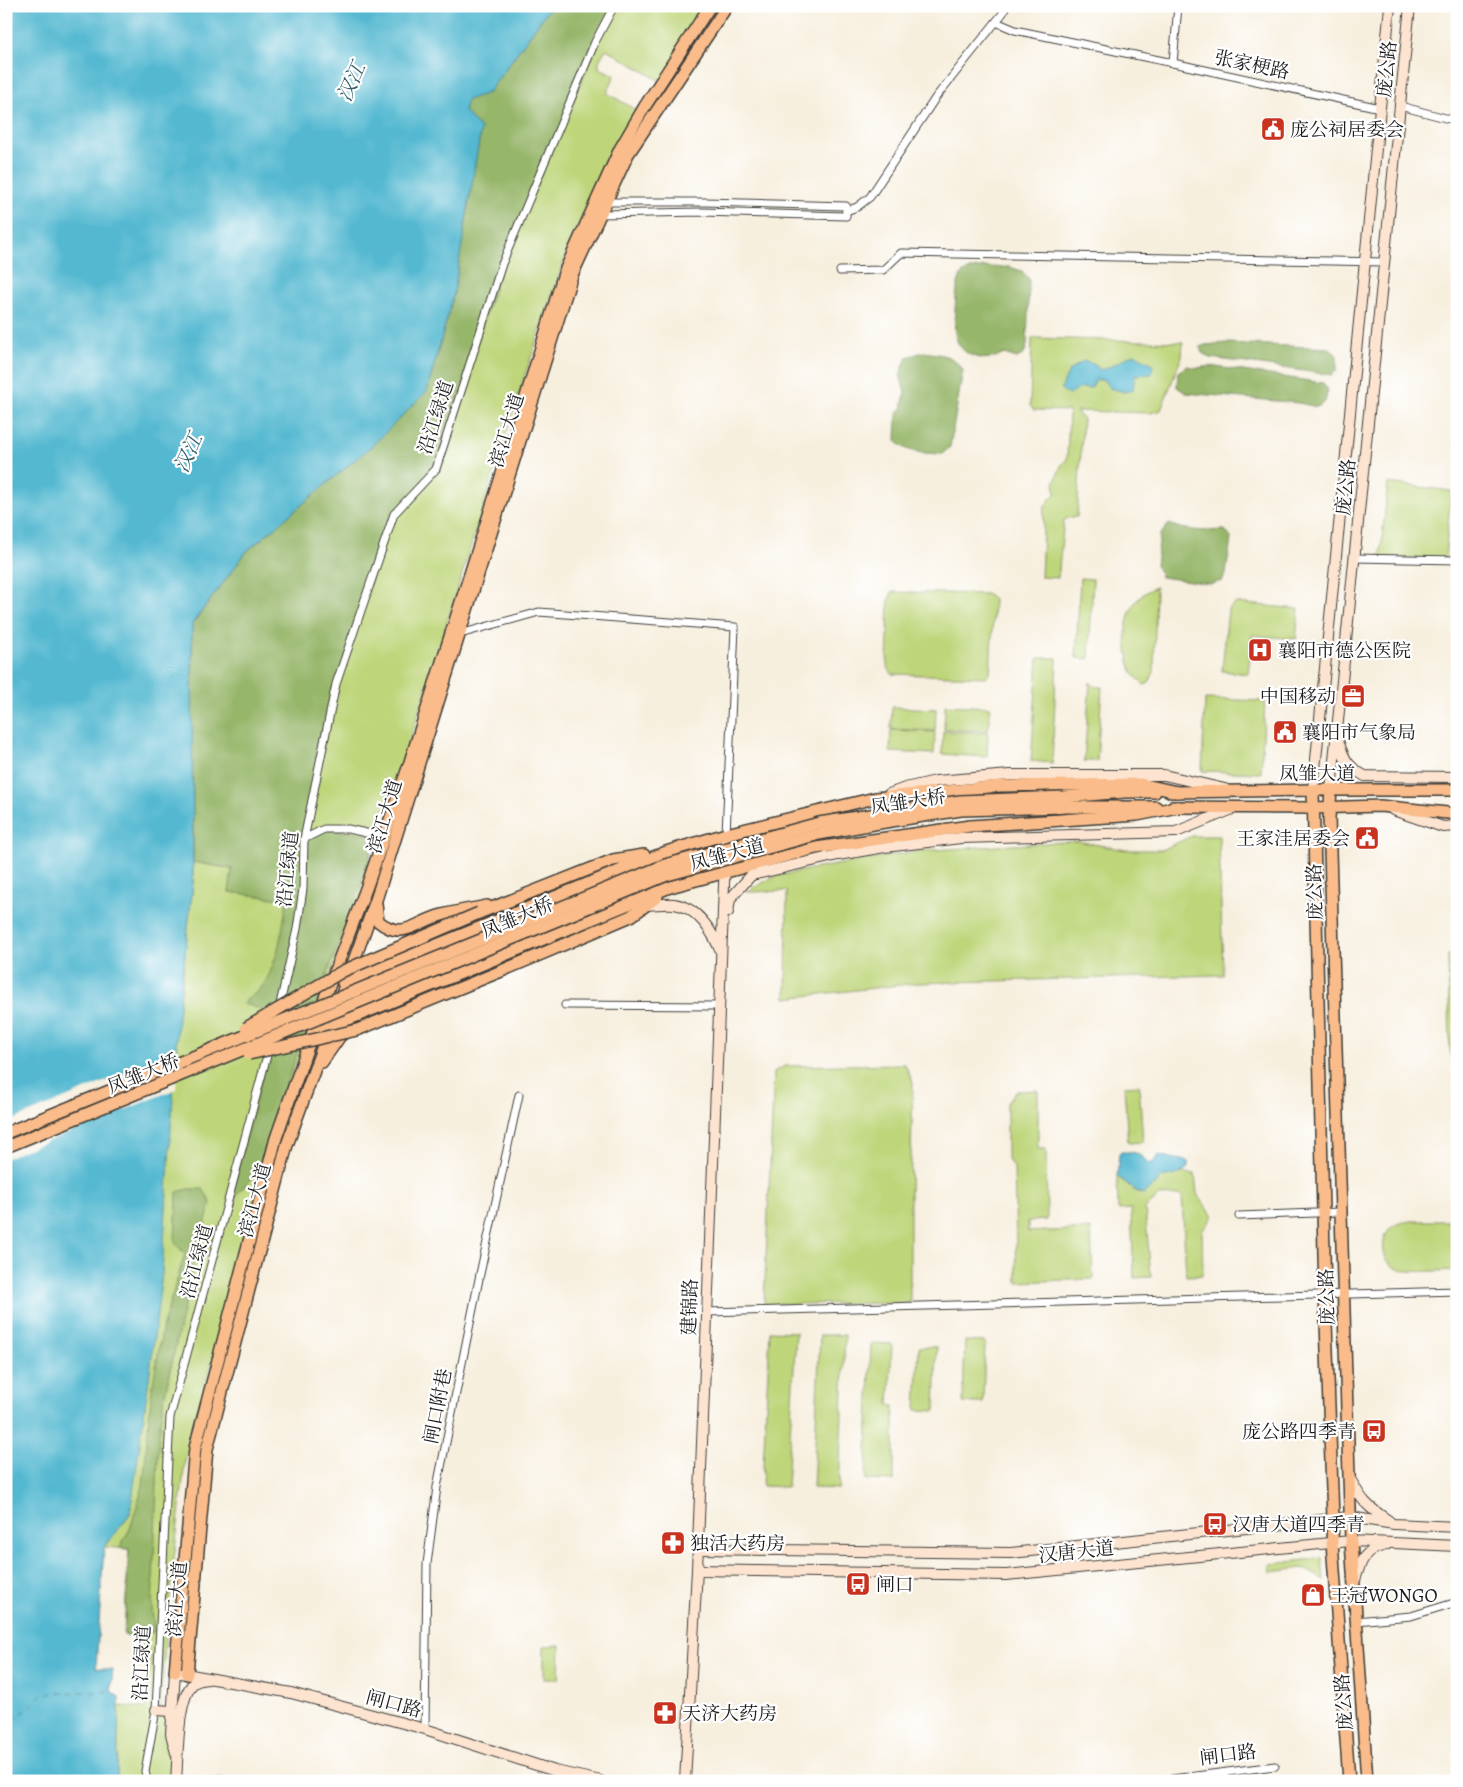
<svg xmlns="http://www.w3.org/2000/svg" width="1463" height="1787" font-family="Alegreya,'Noto Serif SC',serif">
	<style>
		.green { fill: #bed579; stroke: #6d784a }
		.forest { fill: #96b669; stroke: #596942 }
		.water { fill: #52b8d0; stroke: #376a76 }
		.pier { fill: #f7efde }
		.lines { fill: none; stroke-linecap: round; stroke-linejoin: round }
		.ferry { stroke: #34626d; stroke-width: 1; stroke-dasharray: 6 5; stroke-linecap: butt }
		.street-casing { stroke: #3d3c39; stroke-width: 9 }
		.secondary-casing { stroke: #3d3c39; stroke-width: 12 }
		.primary-casing { stroke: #3d3c39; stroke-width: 14 }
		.street { stroke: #fff; stroke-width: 7 }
		.secondary { stroke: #fde4d0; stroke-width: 10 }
		.primary { stroke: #f9bc8a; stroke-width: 11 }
		.primary-bridge-casing { stroke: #3d3c39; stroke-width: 14; stroke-linecap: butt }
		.primary-bridge { stroke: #f9bc8a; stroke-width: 11 }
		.labels { text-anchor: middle; stroke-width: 4.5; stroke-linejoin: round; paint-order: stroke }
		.street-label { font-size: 19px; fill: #1c1c1c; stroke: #fff }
		.poi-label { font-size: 19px; fill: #1c1c1c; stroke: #fff; text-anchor: start }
		.water-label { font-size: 20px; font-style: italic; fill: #34626d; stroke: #fff }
	</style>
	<rect width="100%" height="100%" fill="#fff"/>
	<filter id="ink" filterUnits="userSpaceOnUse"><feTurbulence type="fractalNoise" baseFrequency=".02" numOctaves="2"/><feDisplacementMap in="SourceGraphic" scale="10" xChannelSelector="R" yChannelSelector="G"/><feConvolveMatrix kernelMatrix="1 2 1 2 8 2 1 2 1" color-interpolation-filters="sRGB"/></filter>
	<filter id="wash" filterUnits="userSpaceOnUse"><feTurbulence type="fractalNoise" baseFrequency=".0096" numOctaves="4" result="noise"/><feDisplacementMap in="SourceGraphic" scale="20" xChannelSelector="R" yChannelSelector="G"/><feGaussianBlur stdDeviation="1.12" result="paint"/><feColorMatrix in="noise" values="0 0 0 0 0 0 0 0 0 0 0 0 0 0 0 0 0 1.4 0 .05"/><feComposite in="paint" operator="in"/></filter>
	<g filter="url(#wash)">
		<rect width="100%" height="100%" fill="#f7efde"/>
		<!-- green -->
		<g class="green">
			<path d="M614 6H710L662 82 606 49 599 61V68L615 75 607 93 639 112 607 158 567 251 517 399 403 763 374 835 366 881 292 1075 265 1155 250 1221 185 1462 165 1639 162 1709 172 1711 175 1781H117L119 1706 146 1708 150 1657 141 1656 142 1636 124 1635 129 1549 104 1547 130 1514 178 1017 193 883V862L233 869 229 892 336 684 394 514Z"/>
			<path d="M1032 338 1183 342 1182 356 1161 410 1151 413 1076 411 1083 419 1077 517H1070L1064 520 1058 578 1041 577 1044 509 1049 500 1056 493 1054 484 1061 466 1067 459 1069 411 1033 410 1030 405Z"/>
			<path d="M1388 483 1451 491 1445 560 1380 558Z"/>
			<path d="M1080 578 1093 579 1089 659 1076 658Z"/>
			<path d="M1156 587 1154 672 1149 683 1144 685C1141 682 1136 678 1134 674 1129 667 1128 656 1127 648 1124 621 1129 598 1156 587Z"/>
			<path d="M892 592 986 594 994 599 990 673 986 677 892 674 887 666 889 599Z"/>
			<path d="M1236 603 1299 609 1296 639 1252 635 1248 674 1222 671 1228 609Z"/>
			<path d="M1038 658H1057L1052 763 1031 761Z"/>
			<path d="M1090 682 1095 687H1102L1097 761H1084Z"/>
			<path d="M1205 699 1265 701 1261 773 1202 771Z"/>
			<path d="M945 705 990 707 988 731 944 729Z"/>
			<path d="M892 707 936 709 935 731 891 729Z"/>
			<path d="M891 730 935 732 934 754 890 752Z"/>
			<path d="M943 731 988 733 987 757 942 754Z"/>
			<path d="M1192 836H1219L1223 975 918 983 786 998 787 891 746 892 773 877 806 870 918 851 1077 841 1126 850H1161Z"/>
			<path d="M1448 955H1457V1067L1453 1062 1450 1049Z"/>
			<path d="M905 1064 913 1083 910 1193V1303L764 1304 774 1072 785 1066Z"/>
			<path d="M1139 1085 1143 1142 1128 1143 1124 1086Z"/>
			<path d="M1038 1090V1149H1046L1047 1220 1028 1221V1232L1091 1229 1093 1279 1017 1282 1014 1167 1007 1159V1103L1016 1091Z"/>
			<path d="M1181 1173 1195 1174 1197 1194 1213 1216 1202 1231 1203 1275 1186 1276 1182 1195 1159 1196 1145 1209 1151 1277 1134 1278 1131 1209 1118 1210 1117 1176 1136 1191 1143 1194 1157 1183 1160 1178Z"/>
			<path d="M1411 1221H1457V1270C1442 1270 1411 1274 1398 1269 1381 1263 1379 1238 1392 1227 1398 1223 1404 1222 1411 1221Z"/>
			<path d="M770 1331 796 1332 787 1487 762 1486Z"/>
			<path d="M820 1335H845L839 1489 813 1488Z"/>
			<path d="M965 1341 985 1342 983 1403H963Z"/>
			<path d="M871 1343 892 1344 889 1405 894 1406V1481L866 1480Z"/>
			<path d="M919 1347H937L935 1411 916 1410Z"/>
			<path d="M1322 1558 1324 1580 1303 1568 1271 1572 1270 1564Z"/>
			<path d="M560 1645 559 1679H544V1646Z"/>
			<path d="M177 1774 182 1776 252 1781H176Z"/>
		</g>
		<!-- forest -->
		<g class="forest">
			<path d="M551 6H614L502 264 436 469 394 514 336 684 306 833 324 829 374 835 367 869 295 1059 256 1174 229 1202 278 1016 243 1003C250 997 259 991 264 984 278 962 283 926 287 900L229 892 232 869 193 862 192 624 247 551 375 443 427 391 454 293 480 129 464 111 467 99 488 93Z"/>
			<path d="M1009 267 1022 271 1029 279 1027 345 1024 354 1017 358 1004 354C985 364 959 357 955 334 954 323 955 278 963 273 975 265 996 268 1009 267Z"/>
			<path d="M1226 343 1330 348 1337 356V370L1332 375 1211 358 1202 353 1200 347 1205 345Z"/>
			<path d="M924 352C942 355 952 354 963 370L950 447 942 454C925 453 908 454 896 441L897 414 902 408 905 393 900 375 907 357Z"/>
			<path d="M1187 366 1197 368 1210 366 1310 381 1323 383 1328 390 1325 402 1317 407 1299 403 1186 393 1177 387 1178 372Z"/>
			<path d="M1169 524C1188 532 1205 531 1225 530L1231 538 1226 574 1222 581 1211 584 1161 577 1156 565 1160 535Z"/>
			<path d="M189 1189H203L211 1203 190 1279 163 1404 159 1434 152 1607 154 1632 142 1636 124 1635 129 1549 120 1548 130 1529 143 1486 151 1396 163 1325 185 1254 175 1243 177 1192Z"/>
		</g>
		<!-- water -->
		<g class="water">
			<path d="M6 6H551L488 93 467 100 464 111 481 129 454 293 427 391 375 443 247 551 192 624 193 883 178 1017 162 1273 150 1372 130 1514 104 1547 96 1668 113 1670 111 1691 119 1697 117 1781H6Z"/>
			<path d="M1134 354 1153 364 1152 374 1135 375 1133 390 1125 392 1109 388 1104 380H1096L1091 388H1081L1068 395 1061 389 1069 371 1083 361 1096 365 1100 370C1113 367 1122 359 1134 354Z"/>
			<path d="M1121 1152C1141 1152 1135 1153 1150 1163H1153L1158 1155 1186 1161 1188 1162C1191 1175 1170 1176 1160 1178L1157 1183 1143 1194 1136 1191 1117 1176 1119 1154Z"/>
		</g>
		<!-- pier -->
		<path class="pier" d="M178 1051 176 1089 6 1158V1123Z"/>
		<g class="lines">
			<!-- ferry -->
			<path class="ferry" d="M6 1729 42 1694 111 1691"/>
		</g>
	</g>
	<g filter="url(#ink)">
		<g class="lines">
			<defs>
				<g id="street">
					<path d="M1178 6 1173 63 1380 108"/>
					<path d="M996 22 1015 30 1173 63"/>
					<path d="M1400 106 1457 121"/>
					<path d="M846 211 857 207 870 197 936 97 1003 13 1006 6"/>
					<path d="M600 214 702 212 846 216V206L705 202H605"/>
					<path d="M840 271 883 270 901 253 1385 262"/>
					<path d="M1355 558 1457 560"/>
					<path d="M460 634 539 612 735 627 726 834"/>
					<path d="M304 839 324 829H348L384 837"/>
					<path d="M565 1005 718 1006"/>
					<path d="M275 1026 297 929 303 889 304 839 336 684 394 514 436 469 502 264 595 42 614 6"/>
					<path d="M1239 1216 1341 1212"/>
					<path d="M707 1312 1457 1291"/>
					<path d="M1356 1621 1411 1616 1457 1602"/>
					<path d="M425 1729 427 1564 437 1487 480 1274 519 1095"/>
					<path d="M147 1781 145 1771 156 1710 170 1417 269 1048"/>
					<path d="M1156 1781 1275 1766"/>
				</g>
				<g id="secondary">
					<path d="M1338 741C1344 758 1347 767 1365 776L1457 777"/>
					<path d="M1313 790 1390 6"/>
					<path d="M1331 790 1410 6"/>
					<path d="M889 794 905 788 936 781 1010 775H1164L1225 789"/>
					<path d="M1393 810 1443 827 1457 826"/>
					<path d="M752 875 838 855 885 847 961 838 1176 832 1235 808"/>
					<path d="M646 905C655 905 665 903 674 904 697 907 712 931 720 950"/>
					<path d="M728 912 730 899 755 871"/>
					<path d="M1349 1477C1362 1501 1366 1506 1389 1521"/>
					<path d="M698 1549 1011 1553 1350 1517 1394 1524 1457 1527"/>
					<path d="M697 1570 1006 1575 1351 1541 1457 1546"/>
					<path d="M1355 1580C1361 1560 1364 1550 1386 1545"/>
					<path d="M156 1710 172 1711"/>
					<path d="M176 1753 171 1734 175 1672 291 1693 425 1729 555 1771 601 1781"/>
					<path d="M176 1781C178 1758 177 1704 191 1686 195 1680 202 1680 208 1679"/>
					<path d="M685 1781 697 1570 726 834"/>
				</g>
				<g id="primary">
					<path d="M1313 790 1325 1295 1333 1518 1332 1542 1349 1781"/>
					<path d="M1331 790 1329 818 1351 1541 1367 1781"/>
					<path d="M1171 792 1313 790H1457"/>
					<path d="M1064 797 1125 792H1155"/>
					<path d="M1065 807H1156"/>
					<path d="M1172 807 1313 808 1380 806 1457 814"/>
					<path d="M376 904 378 921C404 942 416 921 442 915 457 911 472 909 487 906"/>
					<path d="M479 913 613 860 644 855"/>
					<path d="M499 972 631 916 657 897"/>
					<path d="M343 983 666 852 726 834 875 798 1000 786 1075 785 1141 784 1177 792"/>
					<path d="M325 1029 670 887 816 848 970 826 1137 815 1178 807"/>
					<path d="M322 1062 340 1036 346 1031"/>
					<path d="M175 1672 195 1448 276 1138 328 989 367 886 410 762 508 455 564 273 620 149 645 106 710 6"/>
					<path d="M187 1674 207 1449 287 1145 376 900 572 275 628 154 727 6"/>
				</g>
			</defs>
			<!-- street casing -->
			<use href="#street" class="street-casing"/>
			<!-- secondary casing -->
			<use href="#secondary" class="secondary-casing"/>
			<!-- primary casing -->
			<use href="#primary" class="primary-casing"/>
			<!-- street -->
			<use href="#street" class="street"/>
			<!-- secondary -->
			<use href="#secondary" class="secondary"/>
			<!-- primary -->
			<use href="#primary" class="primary"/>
			<defs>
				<g id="primary-bridge">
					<path d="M246 1028 343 971 479 913"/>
					<path d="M249 1054 357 1030 499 972"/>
					<path d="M6 1133 665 865 819 823 960 801 1064 797"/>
					<path d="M6 1147 667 875 819 834 879 823 961 810 1065 807"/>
				</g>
			</defs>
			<!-- primary-bridge casing -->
			<use href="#primary-bridge" class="primary-bridge-casing"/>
			<!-- primary-bridge -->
			<use href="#primary-bridge" class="primary-bridge"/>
		</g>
	</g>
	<!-- icons -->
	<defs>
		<symbol id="civic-square" viewBox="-11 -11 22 22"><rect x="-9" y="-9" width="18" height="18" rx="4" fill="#c8321e" stroke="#fff"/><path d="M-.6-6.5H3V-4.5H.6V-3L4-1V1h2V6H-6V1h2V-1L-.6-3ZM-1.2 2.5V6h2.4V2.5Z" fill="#fff"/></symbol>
		<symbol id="hospital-square" viewBox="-11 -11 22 22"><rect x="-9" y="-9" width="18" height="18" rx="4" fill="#c8321e" stroke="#fff"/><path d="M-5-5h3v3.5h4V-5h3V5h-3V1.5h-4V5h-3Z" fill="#fff"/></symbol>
		<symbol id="office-square" viewBox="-11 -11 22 22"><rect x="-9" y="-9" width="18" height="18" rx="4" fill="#c8321e" stroke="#fff"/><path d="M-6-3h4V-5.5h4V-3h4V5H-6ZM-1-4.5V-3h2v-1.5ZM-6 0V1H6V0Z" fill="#fff"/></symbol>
		<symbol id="bus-square" viewBox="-11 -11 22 22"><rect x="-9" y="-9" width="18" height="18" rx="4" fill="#c8321e" stroke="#fff"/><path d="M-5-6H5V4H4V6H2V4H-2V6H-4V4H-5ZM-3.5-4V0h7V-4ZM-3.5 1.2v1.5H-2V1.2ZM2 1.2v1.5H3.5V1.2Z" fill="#fff"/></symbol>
		<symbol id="pharmacy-square" viewBox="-11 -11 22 22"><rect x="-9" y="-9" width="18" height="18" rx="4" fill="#c8321e" stroke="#fff"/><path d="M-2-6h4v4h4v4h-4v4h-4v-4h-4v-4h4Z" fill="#fff"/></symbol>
		<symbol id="shop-square" viewBox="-11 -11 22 22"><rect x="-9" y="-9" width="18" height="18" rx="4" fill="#c8321e" stroke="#fff"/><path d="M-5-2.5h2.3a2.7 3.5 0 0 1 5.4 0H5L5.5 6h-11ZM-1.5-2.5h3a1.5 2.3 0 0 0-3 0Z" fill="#fff"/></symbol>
	</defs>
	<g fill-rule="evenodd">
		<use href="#civic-square" x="1259" y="115" width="28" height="28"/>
		<use href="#hospital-square" x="1246" y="636" width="28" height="28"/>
		<use href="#office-square" x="1339" y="682" width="28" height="28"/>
		<use href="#civic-square" x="1271" y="718" width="28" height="28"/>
		<use href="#civic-square" x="1353" y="824" width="28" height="28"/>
		<use href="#bus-square" x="1360" y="1417" width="28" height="28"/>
		<use href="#bus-square" x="1201" y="1510" width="28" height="28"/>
		<use href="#pharmacy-square" x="659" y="1529" width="28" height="28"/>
		<use href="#bus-square" x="844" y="1570" width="28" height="28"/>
		<use href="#shop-square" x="1299" y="1581" width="28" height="28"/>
		<use href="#pharmacy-square" x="651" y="1699" width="28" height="28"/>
	</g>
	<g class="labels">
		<!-- street labels -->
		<g class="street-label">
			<text transform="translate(1252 64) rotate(12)" y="7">张家梗路</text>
			<text transform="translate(1386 69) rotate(-84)" y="7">庞公路</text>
			<text transform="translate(435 417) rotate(-72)" y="7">沿江绿道</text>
			<text transform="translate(506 430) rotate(-73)" y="7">滨江大道</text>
			<text transform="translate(1345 487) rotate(-84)" y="7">庞公路</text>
			<text x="1317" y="780">凤雏大道</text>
			<text transform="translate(908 801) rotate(-9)" y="7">凤雏大桥</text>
			<text transform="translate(384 816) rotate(-73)" y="7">滨江大道</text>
			<text transform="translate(727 854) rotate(-15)" y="7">凤雏大道</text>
			<text transform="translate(287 869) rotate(-84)" y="7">沿江绿道</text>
			<text transform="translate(1314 892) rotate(-92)" y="7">庞公路</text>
			<text transform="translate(517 917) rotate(-23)" y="7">凤雏大桥</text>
			<text transform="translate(143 1073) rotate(-22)" y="7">凤雏大桥</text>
			<text transform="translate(254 1200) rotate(-75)" y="7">滨江大道</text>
			<text transform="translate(196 1261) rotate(-75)" y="7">沿江绿道</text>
			<text transform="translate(1326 1297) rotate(-92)" y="7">庞公路</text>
			<text transform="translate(689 1307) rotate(-88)" y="7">建锦路</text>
			<text transform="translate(437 1406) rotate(-79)" y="7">闸口附巷</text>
			<text transform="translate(1076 1551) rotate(-6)" y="7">汉唐大道</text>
			<text transform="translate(176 1599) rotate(-85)" y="7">滨江大道</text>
			<text transform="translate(141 1663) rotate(-87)" y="7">沿江绿道</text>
			<text transform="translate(1343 1702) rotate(-94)" y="7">庞公路</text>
			<text transform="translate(394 1703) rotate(15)" y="7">闸口路</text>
			<text transform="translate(1228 1754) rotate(-7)" y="7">闸口路</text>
		</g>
		<!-- poi labels -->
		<g class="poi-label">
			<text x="1290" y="136">庞公祠居委会</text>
			<text x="1278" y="657">襄阳市德公医院</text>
			<text x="1336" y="703" text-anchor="end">中国移动</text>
			<text x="1302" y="739">襄阳市气象局</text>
			<text x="1350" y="845" text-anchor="end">王家洼居委会</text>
			<text x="1356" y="1438" text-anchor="end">庞公路四季青</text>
			<text x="1232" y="1531">汉唐大道四季青</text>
			<text x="690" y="1550">独活大药房</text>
			<text x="876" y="1591">闸口</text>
			<text x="1330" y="1602">王冠WONGO</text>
			<text x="682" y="1720">天济大药房</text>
		</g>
		<!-- water labels -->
		<g class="water-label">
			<text transform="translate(351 82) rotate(-66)" y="7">汉江</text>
			<text transform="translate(188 453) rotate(-66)" y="7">汉江</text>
		</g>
	</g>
	<!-- margin -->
	<rect width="1463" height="1787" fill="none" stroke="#fff" stroke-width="25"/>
</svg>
